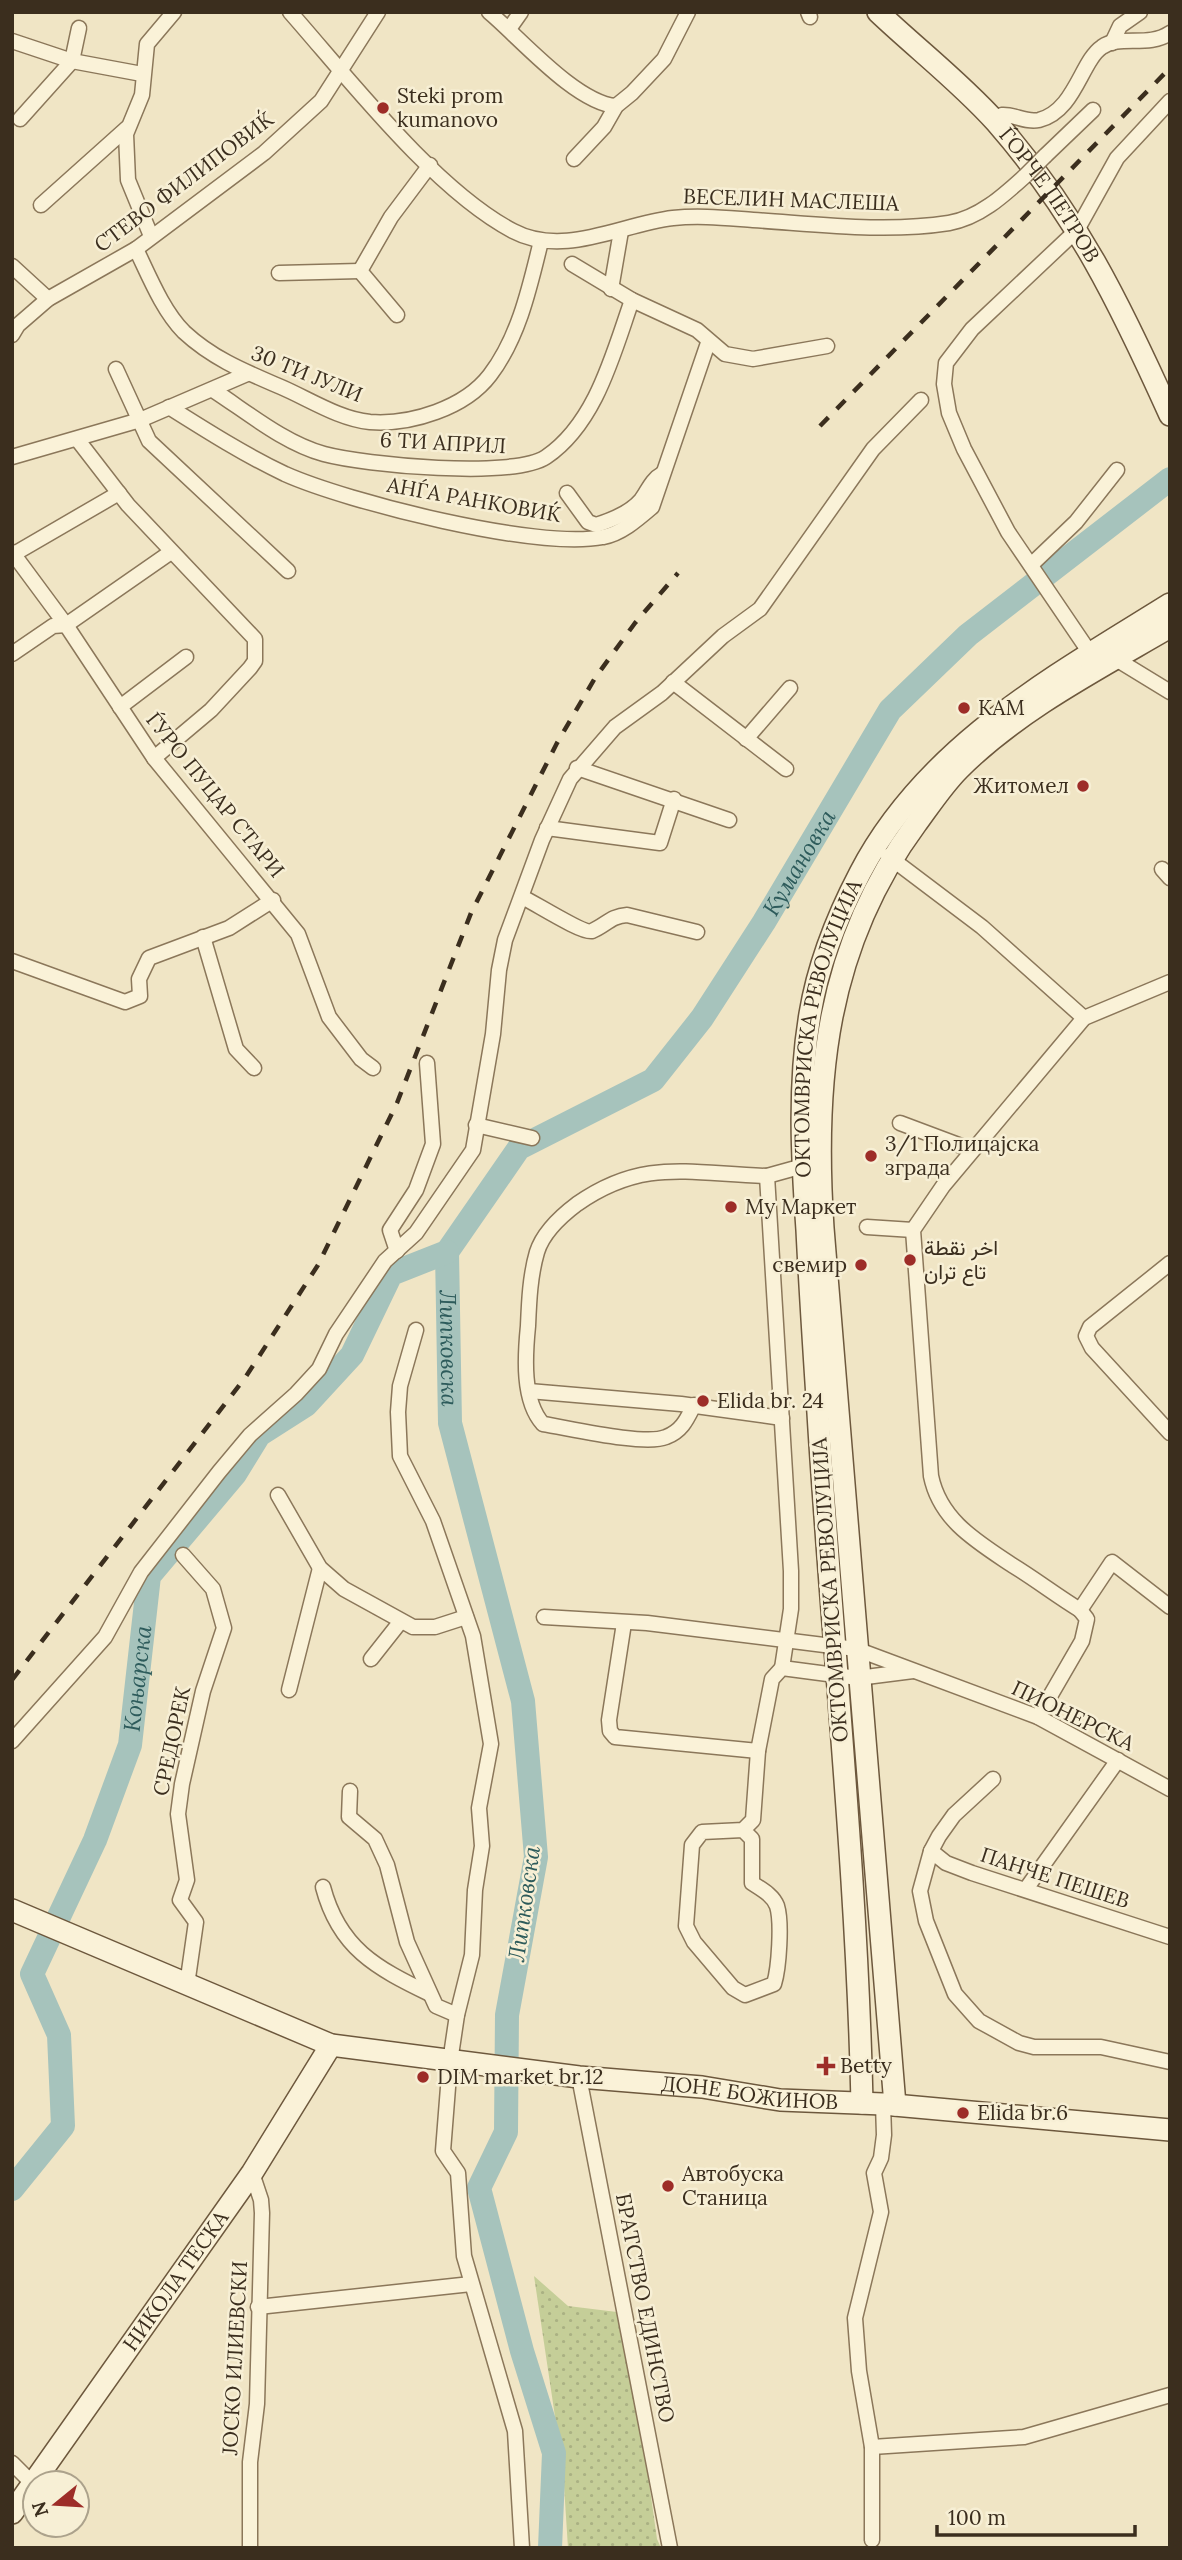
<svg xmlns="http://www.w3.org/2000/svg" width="1182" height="2560" font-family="Lora,Vazirmatn,serif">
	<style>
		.park { fill: url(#park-dots) }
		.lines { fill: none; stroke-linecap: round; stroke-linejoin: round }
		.river { stroke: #a6c3bc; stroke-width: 24 }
		.street-casing { stroke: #8b775a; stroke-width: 17 }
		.secondary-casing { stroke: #6d583d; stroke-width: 24 }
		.street { stroke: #faf2d8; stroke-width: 14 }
		.secondary { stroke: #faf2d8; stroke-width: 21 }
		.rail { stroke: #3b2e1e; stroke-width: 4.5; stroke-dasharray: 12 12; stroke-linecap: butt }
		.street-bridge-casing { stroke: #8b775a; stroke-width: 17; stroke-linecap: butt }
		.street-bridge { stroke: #faf2d8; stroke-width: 14 }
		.poi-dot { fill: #9d2d28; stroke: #f7efd5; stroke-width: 2.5 }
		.labels { text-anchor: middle; stroke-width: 5; stroke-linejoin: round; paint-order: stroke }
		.poi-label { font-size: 21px; fill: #3b2e1e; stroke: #f7efd5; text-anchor: start }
		.street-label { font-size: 21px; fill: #3b2e1e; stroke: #f7efd5 }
		.water-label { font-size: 23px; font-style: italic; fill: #2d5b5b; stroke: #f7efd5 }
	</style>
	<defs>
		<pattern id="park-dots" width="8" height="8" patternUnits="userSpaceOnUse" patternTransform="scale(1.75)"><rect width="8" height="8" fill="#c5ce98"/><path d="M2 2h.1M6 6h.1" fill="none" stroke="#aab183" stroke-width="1.8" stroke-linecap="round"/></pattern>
	</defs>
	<rect width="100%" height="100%" fill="#f0e5c5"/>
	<!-- park -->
	<path class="park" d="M534 2276 568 2306 625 2313 657 2539 661 2548H568L563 2470Z"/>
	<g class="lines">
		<!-- river -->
		<g class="river">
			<path id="s1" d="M447 1252 450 1423 523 1701 536 1857 507 2015 506 2132 479 2188 522 2351 554 2453 550 2548"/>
			<path id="s2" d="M447 1252 519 1148 653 1080 702 1018 764 922 890 710 968 635 1170 479"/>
			<path id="s3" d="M12 2189 63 2126 59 2035 32 1974 95 1840 130 1745 149 1576 235 1474 259 1435 306 1405 352 1355 391 1274 447 1252"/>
		</g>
		<defs>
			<g id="street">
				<path d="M290 12C349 79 435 190 513 231 564 258 621 224 673 218 700 215 726 218 753 220 816 224 885 233 949 223 979 218 1003 196 1025 176"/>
				<path d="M489 12C520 38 576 103 616 106"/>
				<path d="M808 12 810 17"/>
				<path d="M509 29 521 12"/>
				<path d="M12 41 72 61 142 74"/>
				<path d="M1112 43 1120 26 1140 12"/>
				<path d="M20 119 72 61 79 28"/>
				<path d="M994 120 1002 115C1015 114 1025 123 1039 120 1075 111 1081 61 1102 47 1120 34 1148 48 1170 33"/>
				<path d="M1045 156 1093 110"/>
				<path d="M574 159 604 127 616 106 632 93 664 59 688 12"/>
				<path d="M41 205 127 128"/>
				<path d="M151 236 128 180 126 134 142 95 147 44 174 12"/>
				<path d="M136 249C149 276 163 311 184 332 213 359 246 372 281 387 309 399 339 419 370 422 411 425 465 408 490 375 519 337 530 286 541 241"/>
				<path d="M572 264 632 300 697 330 725 354 753 359 827 346"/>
				<path d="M12 266 48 299"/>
				<path d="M279 273 360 271"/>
				<path d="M611 289 621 231"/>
				<path d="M397 315 360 271 391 217 430 165"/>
				<path d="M12 335 18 325 48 299 136 249 264 153 321 101 378 12"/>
				<path d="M116 369 149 441 288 571"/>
				<path d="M213 390C247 412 284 443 324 454 365 465 513 479 546 457 596 423 613 354 632 300"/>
				<path d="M169 407C207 431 245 455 285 474 348 502 537 550 603 537 621 534 638 519 652 507L708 343"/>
				<path d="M77 439 128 505 255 639V661L250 668 211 710 154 758"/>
				<path d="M12 457 140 420 247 374"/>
				<path d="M567 493 588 522 596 525C612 520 630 513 641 500 648 491 651 480 662 474"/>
				<path d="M12 552 66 625 154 758 298 934 329 1017 361 1059 373 1068"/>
				<path d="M14 554 119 493"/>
				<path d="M1031 565 1076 522 1117 470"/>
				<path d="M1090 653 1008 532 964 449 949 413 944 384 946 363 972 329 1077 230 1117 158 1170 101"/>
				<path d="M12 654 53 626 66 625 171 552"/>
				<path d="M1116 659 1170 692"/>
				<path d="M673 682 786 769"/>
				<path d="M120 707 186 657"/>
				<path d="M746 739 790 688"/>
				<path d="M577 768 729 820"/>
				<path d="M547 828 660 843 674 799"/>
				<path d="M888 856 982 927 1084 1018"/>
				<path d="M1162 869 1170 878"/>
				<path d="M522 897C535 903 583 934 592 931 606 925 611 916 627 915L697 932"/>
				<path d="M203 937 236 1049 254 1068"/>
				<path d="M12 961 125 1002 140 996 139 979 149 958 229 928 273 900"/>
				<path d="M1170 982 1084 1018 943 1186 913 1230 931 1476C940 1520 976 1541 1012 1565 1035 1579 1057 1596 1080 1610L1112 1562 1170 1607"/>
				<path d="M900 1123 972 1150"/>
				<path d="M476 1125 532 1138"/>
				<path d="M867 1227 913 1230"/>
				<path d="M397 1251 390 1230 416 1190 433 1144 427 1063"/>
				<path d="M1170 1263 1090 1327 1086 1336 1092 1348 1170 1433"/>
				<path d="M416 1330 400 1386 398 1412 400 1456 433 1521 473 1636 491 1744 479 1808 482 1846 475 1890 472 1955 457 2015 450 2062 443 2151 458 2173 464 2256 515 2431 522 2548"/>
				<path d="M529 1391 681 1404 782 1418"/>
				<path d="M694 1405C687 1419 682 1431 666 1437 645 1446 569 1428 543 1424 522 1401 525 1356 528 1326 529 1302 530 1276 537 1252 543 1233 561 1216 577 1204 644 1157 691 1174 767 1176"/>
				<path d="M278 1495 320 1568 344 1589 413 1627H435L466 1617"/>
				<path d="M183 1555 213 1589 224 1628 203 1691 182 1784 178 1814 187 1880 180 1900 196 1922 187 1985"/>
				<path d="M544 1617 647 1623 856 1649 1038 1717 1170 1789"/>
				<path d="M624 1623 609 1720 610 1731 615 1737 758 1751 772 1679 782 1668 858 1678 913 1671"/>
				<path d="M371 1659 401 1621"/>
				<path d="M782 1668 791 1609V1571L767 1176 803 1166"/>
				<path d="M289 1690 320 1568"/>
				<path d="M1038 1717 1082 1641 1087 1619 1080 1610"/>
				<path d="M12 1741 105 1637 141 1572 219 1472 250 1435 296 1394 319 1369 336 1334 385 1261 416 1233 473 1150 493 1034 499 970 505 940 542 840 570 779 615 727 662 693 723 636 760 609 873 449 921 400"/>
				<path d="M993 1779 954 1815 939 1836 931 1851 920 1891 926 1921 955 1994 979 2021 1019 2043 1034 2047H1101L1170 2062"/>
				<path d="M350 1791 349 1817 375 1839 387 1865 407 1942 436 2006 457 2015"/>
				<path d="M743 1830 752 1839V1883C761 1889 773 1895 777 1906 782 1922 779 1968 774 1984L745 1995 733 1988 694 1942 686 1926 692 1845 702 1832 743 1830 753 1820 758 1751"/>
				<path d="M931 1851 946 1863 972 1873 1170 1937"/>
				<path d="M323 1887C339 1948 376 1968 430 1994"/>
				<path d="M1026 1889 1118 1760"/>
				<path d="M579 2077 670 2548"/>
				<path d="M258 2307 471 2284"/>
				<path d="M872 2447 1024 2437 1170 2395"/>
				<path d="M12 2463 33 2484"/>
				<path d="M872 2540V2447L859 2371 855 2318 881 2212 874 2173 881 2158 884 2135 883 2104"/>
				<path d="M250 2548V2462L257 2404 262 2213 261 2200 252 2173"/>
			</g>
			<g id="secondary">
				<path id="s4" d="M878 12C917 49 960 82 996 122 1077 215 1120 304 1170 415"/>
				<path id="s5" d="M12 1910 331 2045 579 2077 702 2087 780 2100 883 2104 1170 2130"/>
				<path id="s6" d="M862 2103C857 1873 832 1643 818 1413 814 1352 810 1291 807 1230 802 1159 798 1085 810 1014 818 965 837 917 860 873 926 746 1053 677 1170 604"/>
				<path d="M895 2105 823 1228C813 1080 826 946 916 824 930 805 943 785 959 769 1018 710 1098 669 1170 627"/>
				<path id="s7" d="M12 2513 252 2173 331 2045"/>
			</g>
		</defs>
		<!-- street casing -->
		<use href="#street" class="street-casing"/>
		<!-- secondary casing -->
		<use href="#secondary" class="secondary-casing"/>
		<!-- street -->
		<use href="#street" class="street"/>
		<!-- secondary -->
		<use href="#secondary" class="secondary"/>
		<!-- rail -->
		<g class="rail">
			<path d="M820 426 1170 68"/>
			<path d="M12 1680 245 1378 318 1265 397 1103 471 913 557 743 595 678 635 623 678 573"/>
		</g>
		<defs>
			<path id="street-bridge" d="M1025 176 1045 156"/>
		</defs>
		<!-- street-bridge casing -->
		<use href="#street-bridge" class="street-bridge-casing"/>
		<!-- street-bridge -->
		<use href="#street-bridge" class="street-bridge"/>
	</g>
	<!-- markers -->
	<g class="poi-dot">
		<circle cx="383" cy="108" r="7"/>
		<circle cx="964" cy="708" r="7"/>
		<circle cx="1083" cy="786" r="7"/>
		<circle cx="871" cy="1156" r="7"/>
		<circle cx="731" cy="1207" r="7"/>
		<circle cx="910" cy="1260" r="7"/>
		<circle cx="861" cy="1265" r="7"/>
		<circle cx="703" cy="1401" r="7"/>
		<path d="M822.5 2055.5h7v7h7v7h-7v7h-7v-7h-7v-7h7z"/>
		<circle cx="423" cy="2077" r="7"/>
		<circle cx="963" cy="2113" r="7"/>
		<circle cx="668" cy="2186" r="7"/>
	</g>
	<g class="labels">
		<!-- poi labels -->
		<g class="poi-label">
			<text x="397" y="103">Steki prom<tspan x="397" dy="24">kumanovo</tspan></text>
			<text x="978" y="715">КАМ</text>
			<text x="1069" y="793" text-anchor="end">Житомел</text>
			<text x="885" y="1151">3/1 Полицајска<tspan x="885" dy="24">зграда</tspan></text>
			<text x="745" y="1214">Му Маркет</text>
			<text x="924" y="1255">اخر نقطة<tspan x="924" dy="24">تاع تران</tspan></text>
			<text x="847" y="1272" text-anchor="end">свемир</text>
			<text x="717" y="1408">Elida br. 24</text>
			<text x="840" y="2073">Betty</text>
			<text x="437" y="2084">DIM market br.12</text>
			<text x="977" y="2120">Elida br.6</text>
			<text x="682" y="2181">Автобуска<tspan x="682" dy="24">Станица</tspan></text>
		</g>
		<!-- street labels -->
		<g class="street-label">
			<text transform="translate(184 182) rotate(-37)" y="7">СТЕВО ФИЛИПОВИЌ</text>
			<text dy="7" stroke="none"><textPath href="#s4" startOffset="252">ЃОРЧЕ ПЕТРОВ</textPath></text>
			<text transform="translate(791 200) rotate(2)" y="7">ВЕСЕЛИН МАСЛЕША</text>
			<text transform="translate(307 374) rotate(22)" y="7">30 ТИ ЈУЛИ</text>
			<text transform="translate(443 443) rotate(3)" y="7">6 ТИ АПРИЛ</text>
			<text transform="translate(474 500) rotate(10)" y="7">АНЃА РАНКОВИЌ</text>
			<text transform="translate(215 795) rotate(51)" y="7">ЃУРО ПУЦАР СТАРИ</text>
			<text dy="7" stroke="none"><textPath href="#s6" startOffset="1080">ОКТОМВРИСКА РЕВОЛУЦИЈА</textPath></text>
			<text transform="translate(830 1590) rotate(-94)" y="7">ОКТОМВРИСКА РЕВОЛУЦИЈА</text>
			<text transform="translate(1073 1716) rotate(26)" y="7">ПИОНЕРСКА</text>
			<text transform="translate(172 1741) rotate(-78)" y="7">СРЕДОРЕК</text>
			<text transform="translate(1055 1878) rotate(18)" y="7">ПАНЧЕ ПЕШЕВ</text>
			<text dy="7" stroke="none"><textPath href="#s5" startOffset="768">ДОНЕ БОЖИНОВ</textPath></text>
			<text dy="7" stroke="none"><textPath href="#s7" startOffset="284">НИКОЛА ТЕСКА</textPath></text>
			<text transform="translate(645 2308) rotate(79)" y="7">БРАТСТВО ЕДИНСТВО</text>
			<text transform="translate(235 2358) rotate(-87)" y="7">ЈОСКО ИЛИЕВСКИ</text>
		</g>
		<!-- water labels -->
		<g class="water-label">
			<text dy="8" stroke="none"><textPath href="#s2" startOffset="539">Кумановка</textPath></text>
			<text dy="8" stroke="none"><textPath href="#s1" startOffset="96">Липковска</textPath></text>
			<text dy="8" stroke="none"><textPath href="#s3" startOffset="555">Коњарска</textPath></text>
			<text transform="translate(524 1904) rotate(-82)" y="8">Липковска</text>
		</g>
	</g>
	<!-- border -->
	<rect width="1182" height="2560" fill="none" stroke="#3b2e1e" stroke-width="28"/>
	<!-- north arrow -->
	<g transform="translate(56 2504) rotate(252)"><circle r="33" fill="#f7efd5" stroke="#aca28c" stroke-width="2"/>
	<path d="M0-5L12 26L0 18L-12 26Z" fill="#9d2d28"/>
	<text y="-10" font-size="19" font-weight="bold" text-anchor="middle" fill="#3b2e1e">N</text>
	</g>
	<!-- scale -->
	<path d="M937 2525v10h198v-10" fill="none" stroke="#3b2e1e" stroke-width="3.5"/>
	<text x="948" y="2525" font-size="21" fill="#3b2e1e" stroke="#f7efd5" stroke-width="5" paint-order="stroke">100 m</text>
</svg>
